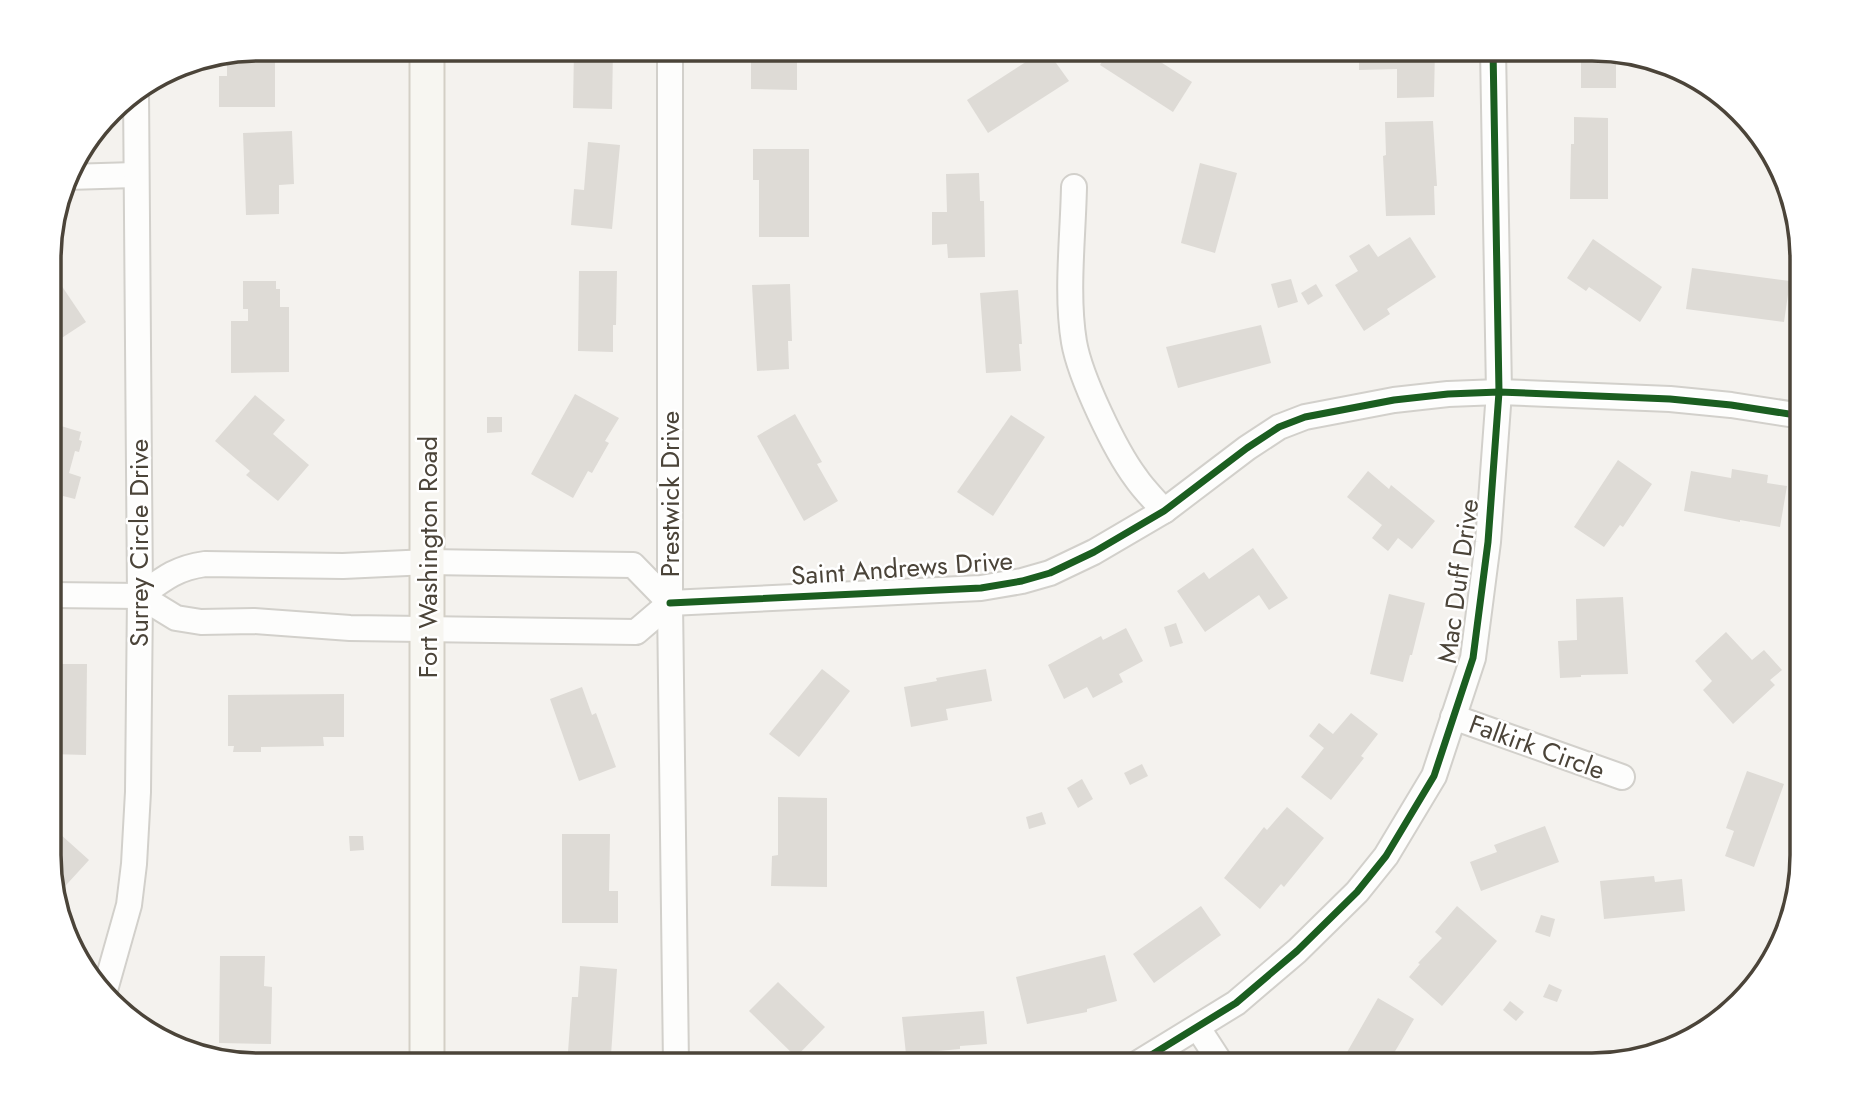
<svg xmlns="http://www.w3.org/2000/svg" width="1851" height="1114" font-family="Jost,sans-serif">
	<style>
		.building { fill: #dedbd6 }
		.lines { fill: none; stroke-linecap: round; stroke-linejoin: round }
		.street-casing { stroke: #d2d0cb; stroke-width: 28 }
		.secondary-casing { stroke: #d3cfc5; stroke-width: 37 }
		.street { stroke: #fdfdfc; stroke-width: 24 }
		.secondary { stroke: #f7f6f1; stroke-width: 33 }
		.cycleway-casing { stroke: #fff; stroke-width: 11 }
		.cycleway { stroke: #1b5e20; stroke-width: 7 }
		.labels { text-anchor: middle; stroke-width: 5; stroke-linejoin: round; paint-order: stroke }
		.street-label { font-size: 26px; fill: #4b4439; stroke: #fff }
		.rim { fill: none; stroke: #4b4439; stroke-width: 3.5 }
	</style>
	<rect width="100%" height="100%" fill="#f4f2ee"/>
	<!-- building -->
	<g class="building">
		<path d="M260 49H275V107H219V76H227V56Z"/>
		<path d="M574 49H613L612 109 573 108Z"/>
		<path d="M751 49H797V90L751 89Z"/>
		<path d="M1046 49 1069 81 988 133 967 100Z"/>
		<path d="M1110 49H1140L1192 82 1173 112 1100 65Z"/>
		<path d="M1359 49H1435L1434 97 1397 98V69L1359 70Z"/>
		<path d="M1576 49H1592L1631 60 1616 61V88H1581V60H1577Z"/>
		<path d="M1574 117 1608 118V199H1570L1571 144H1574Z"/>
		<path d="M1433 121 1437 186H1434L1435 215 1386 216 1383 156 1386 155 1385 122Z"/>
		<path d="M292 131 294 184 279 185V214L246 215 243 133Z"/>
		<path d="M588 142 620 145 612 229 571 225 574 189 584 190Z"/>
		<path d="M753 149H809V237H759V180H753Z"/>
		<path d="M1200 163 1237 173 1215 253 1181 243Z"/>
		<path d="M979 173 980 201H984L985 257 948 258 947 244 932 245V212H947L946 174Z"/>
		<path d="M1410 237 1436 277 1387 309 1390 314 1364 331 1335 285 1358 271 1349 256 1369 244 1378 257Z"/>
		<path d="M1593 239 1662 287 1640 322 1589 287 1586 291 1567 278Z"/>
		<path d="M1692 268 1790 281 1784 322 1686 309Z"/>
		<path d="M51 270 86 322 51 345Z"/>
		<path d="M579 271H617L616 325H613V352L578 351Z"/>
		<path d="M1291 279 1298 302 1278 308 1271 284Z"/>
		<path d="M243 281H276V289H280V307H289V372L231 373V321H248V309H243Z"/>
		<path d="M790 284 792 341H788L789 369 757 371 752 285Z"/>
		<path d="M1316 284 1323 296 1308 305 1301 293Z"/>
		<path d="M1018 290 1022 344H1019L1021 371 986 373 980 293Z"/>
		<path d="M1261 325 1271 363 1178 388 1166 347Z"/>
		<path d="M575 394 619 418 605 441 609 443 592 473 588 471 573 498 531 474Z"/>
		<path d="M255 395 285 420 273 434 309 465 278 501 246 475 250 471 215 441Z"/>
		<path d="M795 414 822 462 817 464 838 501 804 521 757 436Z"/>
		<path d="M1011 415 1045 437 993 516 957 492Z"/>
		<path d="M487 417H502V432L487 433Z"/>
		<path d="M51 423 81 432 79 440 82 441 79 452 75 451 69 473 81 477 75 499 63 496 57 516 51 515Z"/>
		<path d="M1618 460 1652 484 1623 527 1620 525 1604 547 1574 527Z"/>
		<path d="M1732 469 1768 475 1767 483 1787 486 1780 527 1740 520V522L1684 511 1691 471 1731 478Z"/>
		<path d="M1368 471 1389 489 1391 485 1435 521 1412 549 1398 538 1388 551 1372 538 1382 525 1347 497Z"/>
		<path d="M1253 548 1288 598 1269 610 1259 595 1205 632 1177 591 1204 572 1209 579Z"/>
		<path d="M1389 594 1425 603 1412 655H1410L1403 682 1370 674Z"/>
		<path d="M1623 597 1628 674 1581 675V677L1560 678 1558 641 1577 640 1576 599Z"/>
		<path d="M1176 623 1183 643 1170 647 1164 627Z"/>
		<path d="M1126 628 1143 661 1119 674 1123 682 1093 698 1087 687 1064 699 1048 665 1101 636 1103 640Z"/>
		<path d="M1726 632 1752 660 1764 650 1782 670 1770 680 1775 685 1733 724 1703 690 1712 681 1695 661Z"/>
		<path d="M51 664H87L86 755 51 754Z"/>
		<path d="M822 669 850 691 799 757 769 734Z"/>
		<path d="M986 669 992 701 946 709 948 720 911 727 904 687 937 681 936 678Z"/>
		<path d="M582 687 592 715 596 713 616 767 579 781 550 699Z"/>
		<path d="M344 694V737H323L324 746 261 747V752H233L234 746H228V695Z"/>
		<path d="M1351 713 1378 734 1361 756 1364 758 1331 800 1301 777 1324 748 1309 736 1319 723 1333 734Z"/>
		<path d="M1142 764 1148 776 1130 785 1124 773Z"/>
		<path d="M1747 771 1784 784 1754 867 1725 856 1734 831 1726 828Z"/>
		<path d="M1082 779 1093 799 1078 808 1067 788Z"/>
		<path d="M778 797 827 798V887L771 886 772 856 778 855Z"/>
		<path d="M1287 807 1324 838 1284 887 1281 884 1260 909 1224 878 1264 827 1267 830Z"/>
		<path d="M1042 812 1046 824 1029 829 1026 817Z"/>
		<path d="M1545 826 1559 862 1481 891 1470 862 1497 852 1494 845Z"/>
		<path d="M60 834 89 860 57 895 60 897 58 900 51 882V843Z"/>
		<path d="M562 834H610L609 891H618V923H562Z"/>
		<path d="M349 836H363L364 850 350 851Z"/>
		<path d="M1654 876 1655 882 1682 879 1685 911 1604 919 1600 881Z"/>
		<path d="M1201 906 1221 935 1154 983 1133 954Z"/>
		<path d="M1457 906 1497 941 1442 1006 1409 977 1420 964 1418 963 1442 938 1435 932Z"/>
		<path d="M1541 915 1555 919 1550 937 1535 932Z"/>
		<path d="M1105 955 1117 1001 1087 1009V1012L1027 1024 1016 977Z"/>
		<path d="M220 956H265L264 986 272 987 271 1044 219 1043Z"/>
		<path d="M580 966 617 969 611 1055 568 1052 572 997H578Z"/>
		<path d="M778 982 825 1027 796 1057 749 1011Z"/>
		<path d="M1549 984 1562 990 1557 1002 1543 997Z"/>
		<path d="M1378 998 1414 1019 1387 1065H1343L1348 1055 1346 1054Z"/>
		<path d="M1510 1001 1524 1012 1516 1021 1503 1010Z"/>
		<path d="M984 1011 987 1044 960 1046V1049L906 1054 902 1017Z"/>
	</g>
	<g class="lines">
		<defs>
			<g id="street">
				<path d="M670 49V603L676 1065"/>
				<path d="M68 177 135 175"/>
				<path d="M1074 187C1073 237 1066 294 1074 342 1080 377 1115 450 1136 478 1144 490 1155 500 1164 511"/>
				<path d="M51 595 140 596 176 618 201 622 254 621 350 628 636 632 670 603"/>
				<path d="M140 596C163 579 176 568 205 564L343 566 428 562 633 565 670 603"/>
				<path d="M670 603 981 588 1022 581 1050 573 1094 552 1164 511 1247 448 1279 427 1305 417 1394 400 1448 394 1499 392 1670 399 1731 405 1802 416"/>
				<path d="M1453 717 1622 777"/>
				<path d="M105 990 129 905 134 864 138 792 140 596 136 92"/>
				<path d="M1198 1028 1222 1065"/>
				<path d="M1135 1065 1236 1003 1297 951 1357 892 1386 856 1434 776 1473 658 1488 542 1499 392 1493 49"/>
			</g>
			<path id="secondary" d="M427 49V1065"/>
		</defs>
		<!-- street casing -->
		<use href="#street" class="street-casing"/>
		<!-- secondary casing -->
		<use href="#secondary" class="secondary-casing"/>
		<!-- street -->
		<use href="#street" class="street"/>
		<!-- secondary -->
		<use href="#secondary" class="secondary"/>
		<defs>
			<g id="cycleway">
				<path d="M670 603 981 588 1022 581 1050 573 1094 552 1164 511 1247 448 1279 427 1305 417 1394 400 1448 394 1499 392 1670 399 1731 405 1802 416"/>
				<path d="M1135 1065 1236 1003 1297 951 1357 892 1386 856 1434 776 1473 658 1488 542 1499 392 1493 49"/>
			</g>
		</defs>
		<!-- cycleway casing -->
		<use href="#cycleway" class="cycleway-casing"/>
		<!-- cycleway -->
		<use href="#cycleway" class="cycleway"/>
	</g>
	<g class="labels">
		<!-- street labels -->
		<g class="street-label">
			<text transform="translate(670 494) rotate(-90)" y="9">Prestwick Drive</text>
			<text transform="translate(139 543) rotate(-90)" y="9">Surrey Circle Drive</text>
			<text transform="translate(428 557) rotate(-90)" y="9">Fort Washington Road</text>
			<text transform="translate(902 568) rotate(-4)" y="9">Saint Andrews Drive</text>
			<text transform="translate(1458 581) rotate(-82)" y="9">Mac Duff Drive</text>
			<text transform="translate(1537 747) rotate(20)" y="9">Falkirk Circle</text>
		</g>
	</g>
	<!-- crop -->
	<path d="M0 0H1851V1114H0ZM259 61H1592A198 198 0 0 1 1790 259V855A198 198 0 0 1 1592 1053H259A198 198 0 0 1 61 855V259A198 198 0 0 1 259 61Z" fill="#fff" fill-rule="evenodd"/>
	<path class="rim" d="M259 61H1592A198 198 0 0 1 1790 259V855A198 198 0 0 1 1592 1053H259A198 198 0 0 1 61 855V259A198 198 0 0 1 259 61Z"/>
</svg>
